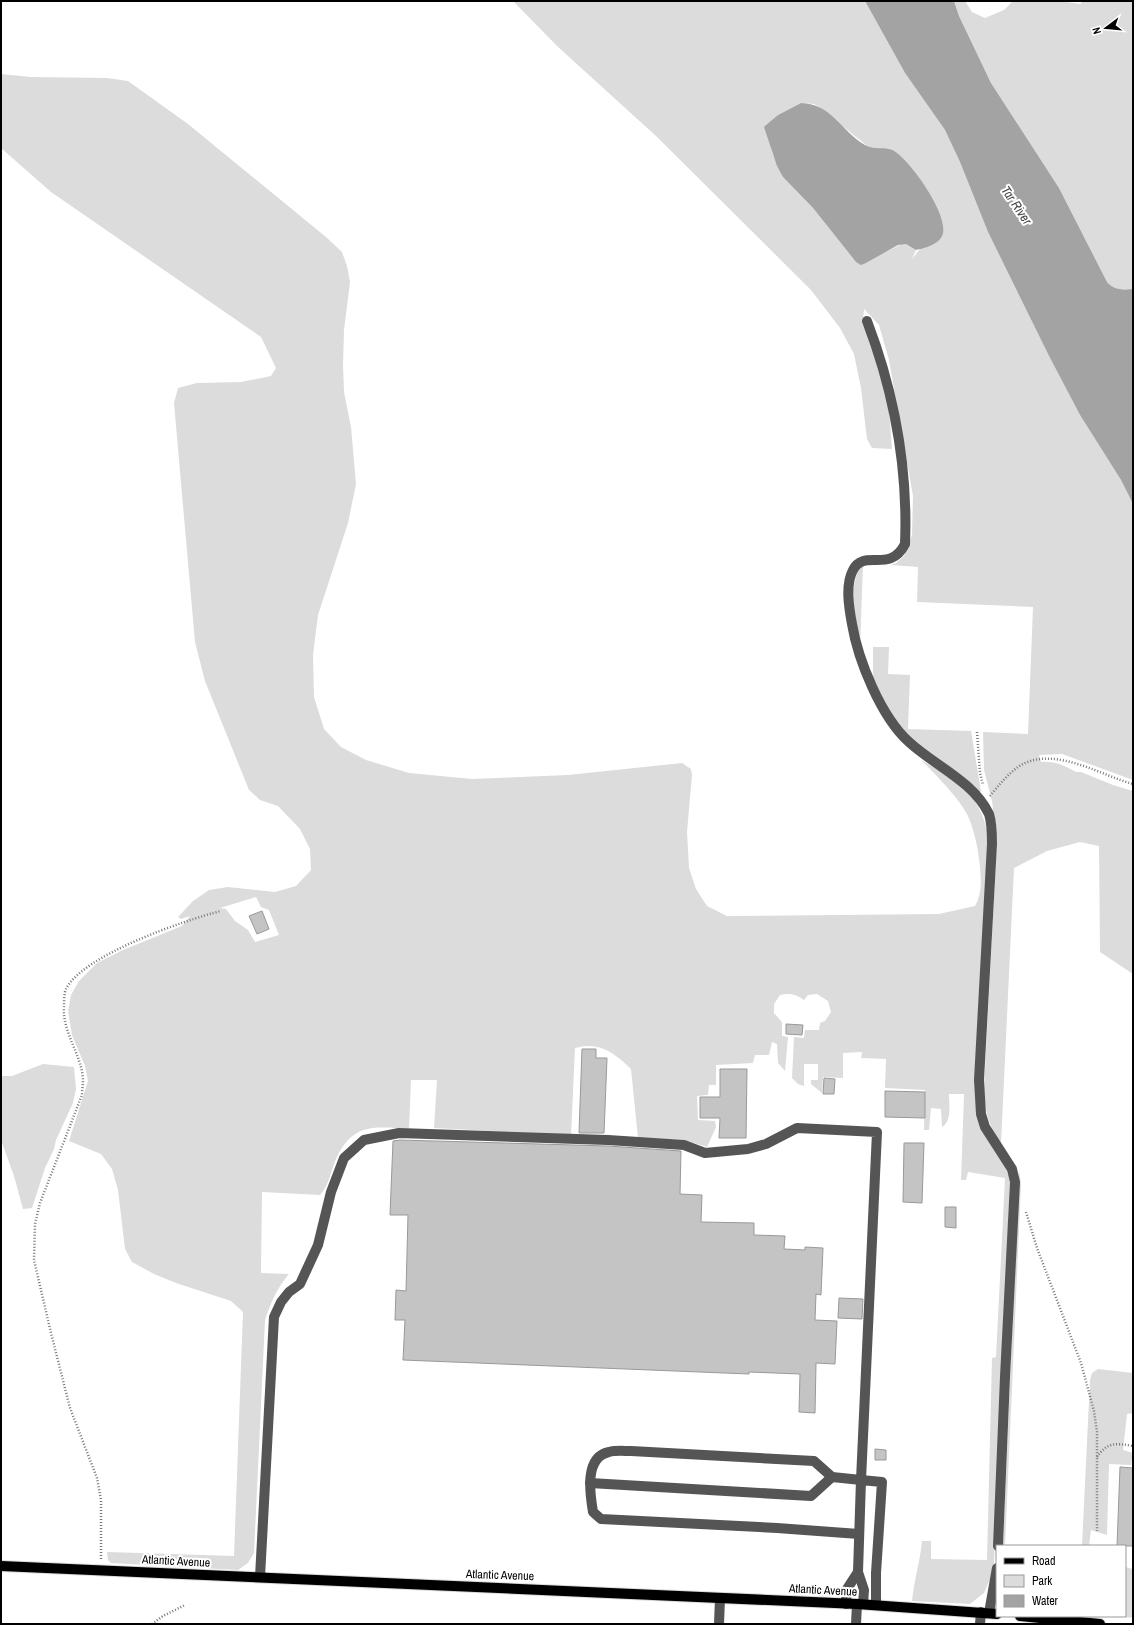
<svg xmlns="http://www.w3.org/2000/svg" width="1134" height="1625" font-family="'Archivo Narrow',sans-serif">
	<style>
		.green { fill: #dcdcdc; fill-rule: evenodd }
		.water { fill: #a3a3a3 }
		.building { fill: #c4c4c4; stroke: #999 }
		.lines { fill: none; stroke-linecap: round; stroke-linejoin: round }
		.major-casing { stroke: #dbdbdb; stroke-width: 12 }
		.path { stroke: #777; stroke-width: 2.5; stroke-dasharray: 1 2; stroke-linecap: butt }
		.minor { stroke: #555; stroke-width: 10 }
		.major { stroke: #000; stroke-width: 10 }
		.labels { text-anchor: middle; stroke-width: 4; stroke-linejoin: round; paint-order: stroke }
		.street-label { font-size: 12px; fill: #000; stroke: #fff }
		.water-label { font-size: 13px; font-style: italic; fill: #444; stroke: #fff }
	</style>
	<rect width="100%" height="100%" fill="#fff"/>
	<!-- green -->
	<g class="green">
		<path d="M513 1H865L905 73 945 130 960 162 988 232 1049 356 1080 415 1121 480 1133 504V780L1062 754 1039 755 1041 762C1054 761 1064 765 1076 772H1081L1113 785 1133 791V974L1100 952 1099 846 1080 842 1047 851 1014 868 1001 1144C988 1124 985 1112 984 1088L997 841 992 801 984 770 983 732 1028 734 1033 607 917 602 918 567 891 565 896 563 904 556 912 535 913 496 889 360 879 325 864 309 863 321 881 372 889 409 892 449 872 448 867 439 861 388 854 354 840 328 811 290 656 136 557 46ZM801 103 814 104 819 107 866 145 865 144 888 172 924 244 912 259 916 250 906 244H902L881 254 866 263 856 262 813 208 783 177 772 152 766 125 778 115Z"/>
		<path d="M954 1H965L972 12 985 18 1004 10 1013 1H1060L1080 4 1083 1H1133V289C1123 290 1114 290 1107 282L1059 188 991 83 959 16Z"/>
		<path d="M1 74 31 77 107 78 128 81 188 124 326 237 342 252 347 266 350 282 344 330 343 365 344 392 351 427 356 484 348 523 318 615 313 655 314 697 324 729 341 747 366 760 409 773 472 779 568 775 682 763 691 769 692 775 687 832 689 868 696 889 707 906 727 916 939 914 975 906C982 894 981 881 980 867 978 849 975 831 967 814 958 797 935 774 921 760 957 781 977 790 988 833L975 1099 1007 1167 1010 1180 994 1564 990 1579 984 1593 970 1604 912 1601C914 1580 920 1562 922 1541H931V1559L987 1560 992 1358 996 1357 1005 1178 968 1172 966 1180H961L964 1094H949C949 1105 952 1121 942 1127L941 1109 931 1108 929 1130H924L925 1090 885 1088 886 1059 861 1058 862 1052 843 1053V1078L823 1077 822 1093 811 1084V1080H818V1064H804V1086L798 1084 792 1078 794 1037 804 1038 805 1030H819L820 1023 825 1021 831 1012 828 1001 817 994 808 995 804 1000C796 994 790 993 780 995L774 1004V1013L782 1022V1036L788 1037 785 1071 778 1063 777 1044 772 1042 769 1055H755L753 1063 716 1065V1085H709L708 1095 697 1096 698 1120 715 1121 716 1127 707 1147 685 1140 638 1138 631 1069C615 1053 599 1041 575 1048L571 1135 434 1128 437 1080H411L409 1129C369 1126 349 1124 333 1167 329 1179 328 1185 320 1195L262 1192 261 1273 289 1274C277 1288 271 1302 265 1320L254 1553 248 1563 238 1570 111 1563 108 1560 107 1552 234 1556 243 1312 231 1301 176 1283 154 1274 132 1262 125 1249 118 1190 112 1169 101 1154 69 1141 88 1081 85 1066 72 1035 68 1011 71 995 79 981 97 963 123 950 182 926 190 916 181 919 178 917 193 901 209 890 228 887 275 892 296 886 311 870 310 849 300 829 278 806 260 800 249 790 205 681 195 642 174 403 178 388 197 383 241 382 271 376 276 368 261 337 51 192 1 148ZM256 897 261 907 269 910 279 935 255 942 248 930 235 921 226 909 220 908Z"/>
		<path d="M863 564 860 647 852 595 858 568Z"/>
		<path d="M873 647H889L888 674 910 675 908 729 971 731 981 791 979 794 911 739 894 719 873 678Z"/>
		<path d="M43 1064 74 1067 76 1089 73 1103 56 1140 54 1149 45 1168 32 1208 23 1209 14 1176 1 1140V1076H12Z"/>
		<path d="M1019 1170 1021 1184 1005 1546H1003Z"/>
		<path d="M1098 1369 1133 1373V1413L1127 1414 1123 1450 1133 1453 1131 1465 1109 1464 1107 1535 1091 1530 1089 1546H1082L1090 1380 1092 1373Z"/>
		<path d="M1125 1567 1133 1569V1618L1118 1616H1125Z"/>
	</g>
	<!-- water -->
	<g class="water">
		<path d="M865 1H954L959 16 991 83 1059 188 1107 282C1114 290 1123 290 1133 289V504L1121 480 1080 415 1049 356 988 232 960 162 945 130 905 73Z"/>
		<path d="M801 103C832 104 841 131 865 145 875 151 888 145 897 153 913 165 947 213 943 233 941 244 925 248 916 250L906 244 898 245 866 263 861 265 856 262 813 208 783 177 777 166 764 127 766 125 778 115Z"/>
	</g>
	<!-- building -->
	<g class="building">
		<path d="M262 911 269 929 257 934 249 916Z"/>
		<path d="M786 1024 803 1025 802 1035 786 1034Z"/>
		<path d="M582 1049H596V1058H607L604 1133H579Z"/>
		<path d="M720 1069H747L746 1138H719L720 1118H700V1097H720Z"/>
		<path d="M824 1078 835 1079 834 1094H823Z"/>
		<path d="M885 1091 925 1092V1118L885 1117Z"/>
		<path d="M400 1140 608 1146 681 1151 680 1194 702 1195 701 1222 754 1223V1235L785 1236 784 1249 805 1250V1247L823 1248 821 1295 816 1294 815 1320 837 1321 835 1364 816 1363 815 1413 799 1412 800 1374 749 1372V1374L403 1360 405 1320H395L396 1290 406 1291 408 1215H390L393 1141Z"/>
		<path d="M904 1143H924L922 1203 903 1202Z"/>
		<path d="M945 1207H956V1228L945 1227Z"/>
		<path d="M839 1298 863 1299 862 1319 838 1318Z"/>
		<path d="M875 1449 886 1450V1460H875Z"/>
		<path d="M1120 1467 1133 1468V1546H1117Z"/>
	</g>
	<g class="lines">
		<defs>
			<g id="major">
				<path d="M1 1566 857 1604 997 1614"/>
				<path d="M1020 1616 1100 1624"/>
			</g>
		</defs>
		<!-- major casing -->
		<use href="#major" class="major-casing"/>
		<!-- path -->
		<g class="path">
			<path d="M977 732 980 773 983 785"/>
			<path d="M990 796C998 786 1011 770 1023 764 1057 747 1100 775 1133 784"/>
			<path d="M1026 1212 1037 1248 1081 1363 1094 1411 1097 1432V1531"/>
			<path d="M1097 1457C1107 1442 1116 1443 1133 1446"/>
			<path d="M101 1559V1500L97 1478 70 1408 51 1333 34 1260 35 1224 40 1203 82 1095C82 1090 83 1085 83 1080 82 1055 62 1032 64 1007 64 1002 64 993 66 989 83 955 185 920 221 911"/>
			<path d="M152 1624 163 1616 185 1605"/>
		</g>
		<!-- minor -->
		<g class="minor">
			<path d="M867 321C894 392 908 469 905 544 890 574 864 548 853 570 845 585 849 608 852 624 858 660 881 717 909 742 935 766 973 781 989 814 992 823 992 835 992 844L979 1080 981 1114 985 1127 1012 1169 1015 1182 1005 1377 998 1546"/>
			<path d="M590 1483 811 1496 832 1477"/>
			<path d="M260 1577 274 1317 281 1302 289 1292 300 1284 318 1245 331 1192 344 1158 364 1140 399 1133 608 1140 684 1145 705 1153 748 1149 766 1144 797 1128 877 1132 861 1480 832 1477 814 1461 631 1451C624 1451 616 1450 609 1452 584 1457 590 1494 593 1512L601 1519 777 1528 859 1534"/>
			<path d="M846 1604 847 1589 858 1572"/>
			<path d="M863 1604 864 1590 858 1572 861 1480 882 1482 876 1573V1605"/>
			<path d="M989 1613 997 1568"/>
			<path d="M719 1624 720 1598"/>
			<path d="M856 1624 857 1604"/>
			<path d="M980 1624 981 1612"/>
		</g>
		<!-- major -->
		<use href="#major" class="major"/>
	</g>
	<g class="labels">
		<!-- street labels -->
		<g class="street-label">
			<text transform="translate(176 1561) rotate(3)" y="4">Atlantic Avenue</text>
			<text transform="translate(500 1575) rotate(2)" y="4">Atlantic Avenue</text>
			<text transform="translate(823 1590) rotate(3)" y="4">Atlantic Avenue</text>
		</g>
		<!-- water labels -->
		<g class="water-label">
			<text transform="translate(1017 205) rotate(56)" y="5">Tar River</text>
		</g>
	</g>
	<!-- border -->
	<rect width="1134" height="1625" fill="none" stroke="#000000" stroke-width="4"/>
	<!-- legend -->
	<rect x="996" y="1545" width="130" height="72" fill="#ffffff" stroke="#999999"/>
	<rect x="1004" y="1558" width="20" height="6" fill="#000000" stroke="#999999"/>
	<text x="1032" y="1565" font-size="12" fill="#000000">Road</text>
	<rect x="1004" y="1575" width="20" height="12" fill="#dcdcdc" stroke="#999999"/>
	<text x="1032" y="1585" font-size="12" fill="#000000">Park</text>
	<rect x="1004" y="1595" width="20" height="12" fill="#a3a3a3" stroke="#999999"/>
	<text x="1032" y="1605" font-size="12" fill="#000000">Water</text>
	<!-- north arrow -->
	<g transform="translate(1106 28) rotate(254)" stroke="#ffffff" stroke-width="3" paint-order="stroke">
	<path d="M0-3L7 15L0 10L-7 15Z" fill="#000000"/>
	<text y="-6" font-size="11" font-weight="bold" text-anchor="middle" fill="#000000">N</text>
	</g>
</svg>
